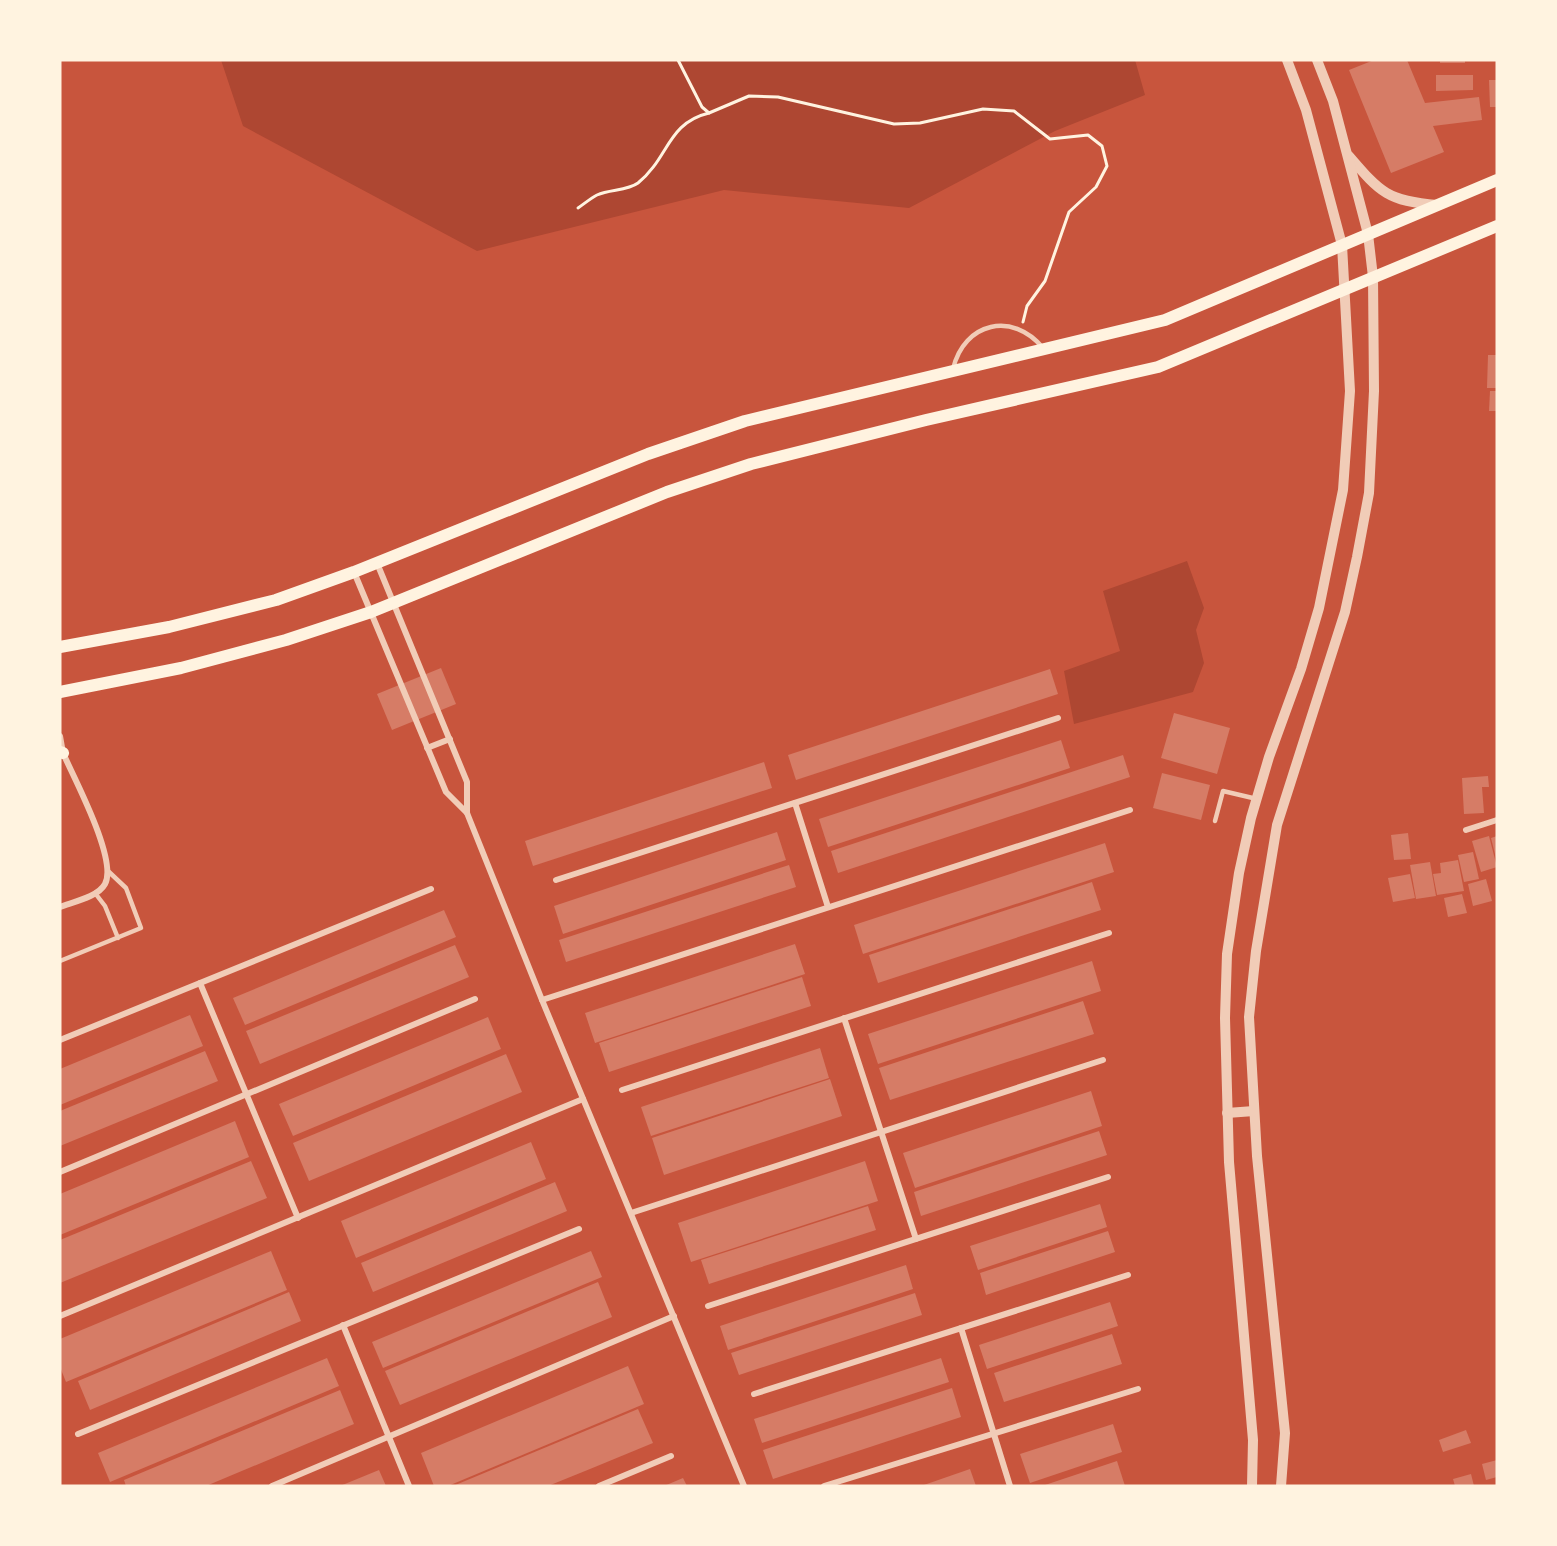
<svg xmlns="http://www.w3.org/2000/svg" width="1557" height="1546" font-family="'PT Sans',sans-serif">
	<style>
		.green { fill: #ae4732 }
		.building { fill: #d67c66 }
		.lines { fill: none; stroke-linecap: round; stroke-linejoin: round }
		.path { stroke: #fff3e0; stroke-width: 3 }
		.service { stroke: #f1ccb7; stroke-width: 4.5 }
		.minor { stroke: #f1ccb7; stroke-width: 6 }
		.tertiary { stroke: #f1ccb7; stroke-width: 10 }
		.secondary { stroke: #fff3e0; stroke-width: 12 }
	</style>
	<rect width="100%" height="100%" fill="#c8553d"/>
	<!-- green -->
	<g class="green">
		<path d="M221 60H1135L1145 95 1055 131 909 208 724 190 477 251 243 126Z"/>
		<path d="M1187 561 1204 608 1196 630 1204 663 1193 692 1074 724 1064 671 1120 651 1103 591Z"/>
	</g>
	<!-- building -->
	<g class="building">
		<path d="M1374 60H1407L1425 103 1479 97 1482 120 1433 126 1444 152 1391 173 1349 70Z"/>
		<rect x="1440" y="60" width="25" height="3"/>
		<path d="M1436 75H1473V90L1436 91Z"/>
		<path d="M1489 80H1497V107H1490Z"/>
		<path d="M1488 355H1497V388H1487Z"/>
		<path d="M1490 391H1497V411H1489Z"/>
		<path d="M441 668 456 704 392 730 377 694Z"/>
		<path d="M1050 669 1058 694 796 780 788 755Z"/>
		<path d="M1174 713 1230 728 1217 774 1161 758Z"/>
		<path d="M1061 740 1070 768 828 847 819 819Z"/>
		<path d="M1123 755 1130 777 838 873 831 851Z"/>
		<path d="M764 762 772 788 533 866 525 841Z"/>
		<path d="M1162 773 1210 785 1201 820 1153 808Z"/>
		<path d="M1488 776 1489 787H1482L1484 813 1464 814 1462 778Z"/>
		<path d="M777 832 786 860 563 934 554 906Z"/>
		<path d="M1408 833 1411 859 1394 860 1391 835Z"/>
		<path d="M1489 836 1497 867 1481 872 1472 841Z"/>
		<path d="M1497 836V858H1496L1491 838Z"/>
		<path d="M1105 843 1114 872 863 954 854 925Z"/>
		<path d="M1473 852 1479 879 1464 882 1458 855Z"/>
		<path d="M1458 860 1464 891 1437 895 1433 874 1441 873 1440 863Z"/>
		<path d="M1430 862 1436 896 1416 899 1410 865Z"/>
		<path d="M789 865 796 887 566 962 559 940Z"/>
		<path d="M1410 874 1415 898 1393 902 1388 878Z"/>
		<path d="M1486 879 1492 901 1473 906 1468 884Z"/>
		<path d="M1092 882 1101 910 878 983 869 955Z"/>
		<path d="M1462 894 1467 913 1448 917 1444 898Z"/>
		<path d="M444 910 456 937 245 1025 233 998Z"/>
		<path d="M795 944 805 974 595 1043 585 1013Z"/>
		<path d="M455 945 469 977 260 1064 246 1031Z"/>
		<path d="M1092 961 1101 991 878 1064 868 1034Z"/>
		<path d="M802 977 811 1006 609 1072 599 1043Z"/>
		<path d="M1083 1001 1094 1034 890 1100 879 1068Z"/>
		<path d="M190 1015 203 1046 60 1105V1069Z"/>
		<path d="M488 1017 501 1049 293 1136 279 1104Z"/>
		<path d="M820 1048 829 1078 651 1136 641 1107Z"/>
		<path d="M205 1051 218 1081 60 1146V1111Z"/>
		<path d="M506 1054 522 1092 309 1181 293 1143Z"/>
		<path d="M830 1079 842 1116 664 1175 652 1138Z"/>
		<path d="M1091 1091 1102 1126 915 1188 903 1153Z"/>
		<path d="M235 1121 249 1157 60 1235V1194Z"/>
		<path d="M1099 1131 1107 1155 921 1216 914 1192Z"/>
		<path d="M531 1142 546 1179 356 1258 341 1221Z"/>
		<path d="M251 1161 267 1198 60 1283V1240Z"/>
		<path d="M865 1161 878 1201 691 1262 678 1223Z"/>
		<path d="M555 1182 567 1211 373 1292 361 1263Z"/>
		<path d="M1100 1204 1107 1227 978 1270 970 1246Z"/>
		<path d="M868 1206 876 1230 709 1284 701 1260Z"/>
		<path d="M1108 1231 1115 1252 986 1295 980 1273Z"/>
		<path d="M271 1251 287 1290 66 1382 60 1367V1339Z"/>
		<path d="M591 1251 602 1277 383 1368 372 1342Z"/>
		<path d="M906 1265 913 1289 728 1350 720 1326Z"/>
		<path d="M598 1282 612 1317 400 1405 385 1371Z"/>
		<path d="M289 1292 301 1321 90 1410 78 1381Z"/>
		<path d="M915 1293 922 1315 739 1375 731 1353Z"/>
		<path d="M1110 1302 1118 1326 987 1369 979 1345Z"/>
		<path d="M1112 1334 1122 1364 1004 1402 994 1373Z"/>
		<path d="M327 1358 339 1386 110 1482 98 1453Z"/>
		<path d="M941 1358 949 1382 762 1443 754 1419Z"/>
		<path d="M628 1366 644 1404 448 1486H434L421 1453Z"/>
		<path d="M952 1388 961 1417 773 1479 763 1450Z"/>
		<path d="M340 1390 354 1424 206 1486H126L124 1480Z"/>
		<path d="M638 1409 653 1443 590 1469 548 1486H453Z"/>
		<path d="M1113 1424 1122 1452 1030 1483 1020 1454Z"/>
		<path d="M1466 1430 1471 1443 1443 1452 1439 1440Z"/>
		<path d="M1497 1460V1477L1486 1480 1482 1464Z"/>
		<path d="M1117 1461 1125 1486H1042Z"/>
		<path d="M970 1469 976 1486H921Z"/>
		<path d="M379 1470 386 1486H340Z"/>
		<path d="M1471 1474 1474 1486H1455L1453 1479Z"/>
		<path d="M683 1478 687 1486H664Z"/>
	</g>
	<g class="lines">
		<!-- path -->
		<g class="path">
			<path d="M678 60 702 107 709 113 749 96 778 97 894 124 920 123 983 109 1014 111 1050 139 1088 135 1102 146 1107 166 1096 187 1069 212 1045 281 1027 306 1023 322"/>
			<path d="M578 208C584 204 591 198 597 195 610 189 627 191 638 183 669 158 667 123 709 113"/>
		</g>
		<!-- service -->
		<g class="service">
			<path d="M953 369C964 322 1013 311 1043 348"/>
			<path d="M1215 821 1223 791 1257 799"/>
			<path d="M95 893 105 906 118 938"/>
			<path d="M60 961 141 928 126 888 108 871"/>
		</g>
		<!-- minor -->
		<g class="minor">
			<path d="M377 563 467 782V813L542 1000 744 1486"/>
			<path d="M354 572 446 792 467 813"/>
			<path d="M60 736 63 753C74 778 118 860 105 884 98 897 73 902 60 907"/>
			<path d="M427 748 450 739"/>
			<path d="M795 803 828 907"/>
			<path d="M1466 830 1497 820"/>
			<path d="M556 880 1058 718"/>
			<path d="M200 983 298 1218"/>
			<path d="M542 1000 1130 810"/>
			<path d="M844 1018 916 1239"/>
			<path d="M60 1040 431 889"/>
			<path d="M622 1090 1109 933"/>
			<path d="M60 1172 475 999"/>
			<path d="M631 1213 1103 1060"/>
			<path d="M708 1306 1108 1177"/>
			<path d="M60 1316 583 1099"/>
			<path d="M343 1325 409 1486"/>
			<path d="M961 1328 1010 1486"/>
			<path d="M754 1394 1128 1275"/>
			<path d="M78 1434 579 1229"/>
			<path d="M272 1486 674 1316"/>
			<path d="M599 1486 671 1456"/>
			<path d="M824 1486 1138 1389"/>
		</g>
		<!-- tertiary -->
		<g class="tertiary">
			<path d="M1349 156C1380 192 1387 201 1437 205"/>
			<path d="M1227 1113 1254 1111"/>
			<path d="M1252 1486 1253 1440 1229 1162 1225 1018 1227 954 1239 873 1251 818 1269 757 1301 669 1319 608 1343 490 1350 391 1342 245 1306 110 1287 60"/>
			<path d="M1281 1486 1285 1433 1257 1156 1249 1017 1256 951 1277 825 1345 612 1357 557 1369 493 1374 391 1373 277 1368 234 1333 101 1317 60"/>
		</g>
		<!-- secondary -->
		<g class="secondary">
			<path d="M60 647 169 627 276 600 354 572 648 454 745 421 1165 320 1497 180"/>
			<path d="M60 692 181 668 286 640 371 612 667 492 751 464 926 420 1158 367 1497 226"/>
			<path d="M60 752 63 753"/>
		</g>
	</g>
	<!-- border -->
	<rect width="1557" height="1546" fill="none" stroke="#fff3e0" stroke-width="123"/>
</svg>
